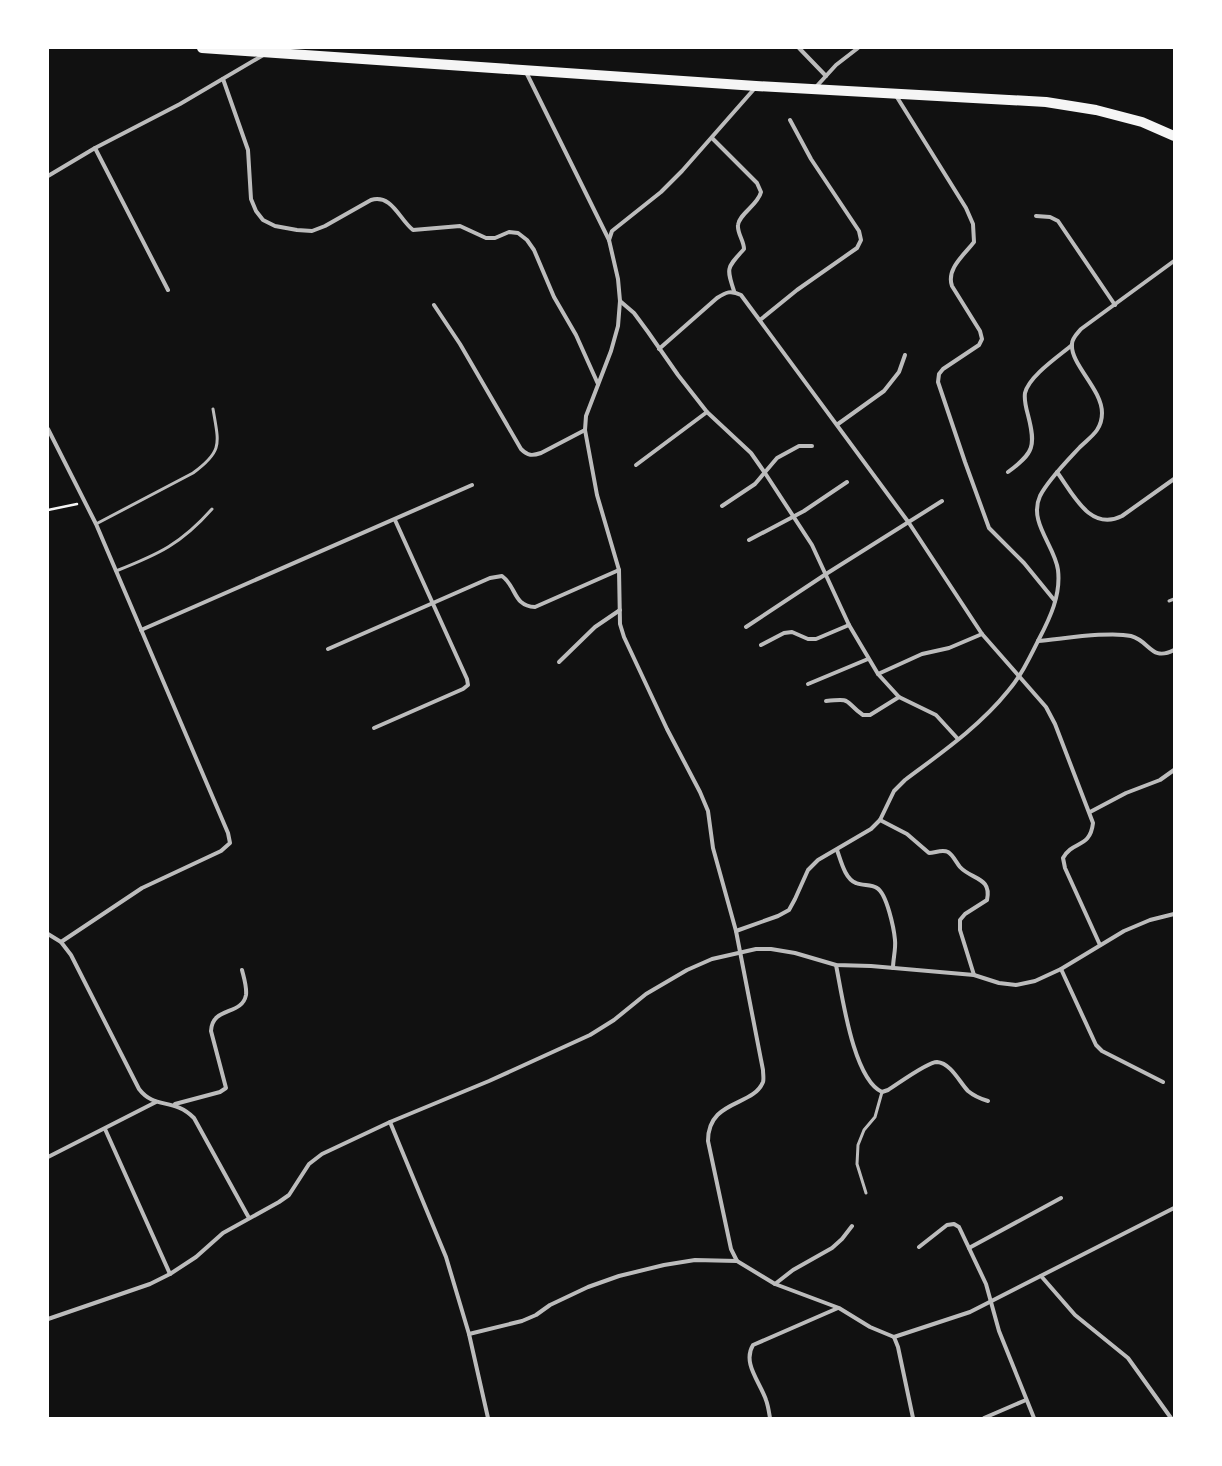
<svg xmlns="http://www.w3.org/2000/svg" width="1222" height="1466" font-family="Arial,sans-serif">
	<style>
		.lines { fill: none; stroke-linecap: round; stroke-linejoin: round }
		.path { stroke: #f5f5f5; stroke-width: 2.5 }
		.service { stroke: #bcbcbc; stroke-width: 3 }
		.minor { stroke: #bcbcbc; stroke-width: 4 }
		.primary { stroke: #f5f5f5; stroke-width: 10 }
	</style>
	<rect width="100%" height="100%" fill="#111"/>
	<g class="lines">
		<!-- path -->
		<path class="path" d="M48 510 77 504"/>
		<!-- service -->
		<g class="service">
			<path d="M96 524 193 473C223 451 219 444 213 409"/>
			<path d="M116 571C159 554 181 544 212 509"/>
			<path d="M1169 601 1174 599"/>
			<path d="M866 1193 857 1164 858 1145 864 1130 875 1117 882 1092"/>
		</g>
		<!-- minor -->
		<g class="minor">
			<path d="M799 48 826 76"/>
			<path d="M526 72 609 240"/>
			<path d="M223 79 248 150 251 199 256 211 263 220 275 226 297 230 312 231 325 226 371 200C392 194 399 219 413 230L460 226 486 238H495L509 232 518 233 527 240 534 250 554 297 576 335 598 384"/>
			<path d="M755 88 682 171 661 192 612 231 609 240 618 279 620 301 618 326 611 351 586 416 585 430 597 495 619 570 620 624 624 637 667 729 700 792 708 811 713 848 736 931 763 1070C763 1074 764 1079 763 1082 753 1107 708 1099 708 1141L731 1249 737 1261 775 1284 839 1308 870 1327 894 1337 898 1347 913 1418"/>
			<path d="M815 88 836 65 858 48"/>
			<path d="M895 94 966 208 973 224 974 242C964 255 946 269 952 286L980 331 982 339 979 345 943 369 939 374 938 382 965 462 989 528 1024 563 1055 601"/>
			<path d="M712 138 757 183 761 192C758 205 739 214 738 225 737 233 744 241 744 249 727 268 726 267 734 291"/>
			<path d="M95 148 168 290"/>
			<path d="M48 176 95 148 180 104 265 54"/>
			<path d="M1036 216 1050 217 1058 221 1115 305"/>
			<path d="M620 301 634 313 648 332 678 375 707 412 751 453 765 473 812 545 849 625 878 674 899 697 936 715 958 739"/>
			<path d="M434 305 460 344 521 449C528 456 532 456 541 453L585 430"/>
			<path d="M760 320 797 290 857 248 861 240 859 231 811 159 790 120"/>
			<path d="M659 349 717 298C726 292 731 290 741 295L909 523 982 634 1046 707 1055 724 1093 823C1090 849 1073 840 1063 858L1065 868 1100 945"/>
			<path d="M838 424 884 391 899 372 905 355"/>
			<path d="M48 429 96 524 228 833 230 843 221 851 142 888 61 942"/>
			<path d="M636 465 707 412"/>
			<path d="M1008 472C1034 453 1036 446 1028 415 1026 408 1024 400 1025 393 1029 376 1059 356 1072 345"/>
			<path d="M1057 472C1073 494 1090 532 1122 516L1174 479"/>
			<path d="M722 506 755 484 777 458 799 446H812"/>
			<path d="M749 540 804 511 847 482"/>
			<path d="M746 627 826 574 942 501"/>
			<path d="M141 630 472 485"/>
			<path d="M1038 641C1062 639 1110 631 1131 636 1150 641 1151 662 1174 650"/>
			<path d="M761 645 784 633 792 632 808 639H816L849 625"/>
			<path d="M328 649 490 578 502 576C517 587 513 606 535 607L619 570"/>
			<path d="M559 662 595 627 620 610"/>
			<path d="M878 674 922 654 949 648 982 634"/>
			<path d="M808 684 868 659"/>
			<path d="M826 701C854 698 843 701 863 715H870L899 697"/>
			<path d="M374 728 463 689 468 685 467 679 395 520"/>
			<path d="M1090 812 1126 793 1160 780 1174 770"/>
			<path d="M880 820 907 834 929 853C935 853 942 849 948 852 953 855 956 862 960 867 972 880 992 877 987 900L965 914 960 920V930L974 975"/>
			<path d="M837 850C841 861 845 879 856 883 863 886 871 884 877 888 887 894 894 929 895 940 896 949 893 959 893 968"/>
			<path d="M736 931 778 916 789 910 795 899 808 870 818 860 871 829 880 820 894 791 905 780C941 753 980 726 1008 691 1021 676 1030 657 1039 639 1050 618 1061 595 1058 570 1055 546 1028 522 1040 496 1048 480 1068 460 1080 447 1086 441 1093 436 1097 430 1101 424 1102 419 1102 413 1102 389 1070 364 1072 344 1072 338 1077 334 1081 329L1174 261"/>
			<path d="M48 934 61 942 71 955 139 1089C155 1110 173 1097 194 1118L249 1218"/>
			<path d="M836 965C842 994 853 1079 882 1092L888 1090C898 1084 927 1062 937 1062 951 1063 960 1083 968 1091 974 1096 981 1099 988 1101"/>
			<path d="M1061 969 1096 1045 1102 1051 1163 1082"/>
			<path d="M175 1104 220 1092 226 1088 211 1031C212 1006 242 1016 246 995 247 987 244 978 242 970"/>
			<path d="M390 1122 446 1257 469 1334 488 1418"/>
			<path d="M105 1129 170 1274"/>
			<path d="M48 1157 156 1102"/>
			<path d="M919 1247 947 1225 954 1224 959 1227 986 1284 999 1331 1034 1418"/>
			<path d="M969 1248 1061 1198"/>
			<path d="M1041 1276 1075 1315 1128 1358 1171 1418"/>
			<path d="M775 1284 793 1270 832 1248 842 1239 852 1226"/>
			<path d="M48 1319 150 1284 170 1274 196 1257 223 1233 279 1202 289 1195 309 1164 322 1154 390 1122 489 1081 590 1035 614 1020 646 994 687 970 712 959 756 949H771L795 953 836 965 871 966 974 975 999 983 1016 985 1035 981 1061 969 1124 931 1150 920 1174 914"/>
			<path d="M469 1334 522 1321 536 1315 550 1305 588 1287 619 1276 664 1265 695 1260 737 1261"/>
			<path d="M894 1337 970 1312 1174 1208"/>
			<path d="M770 1418C769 1412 768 1405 766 1400 760 1382 742 1363 753 1345L838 1308"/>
			<path d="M984 1418 1026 1400"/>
		</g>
		<!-- primary -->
		<path class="primary" d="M202 48 756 86 1046 102 1096 110 1142 122 1174 136"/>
	</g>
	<!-- border -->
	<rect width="1222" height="1466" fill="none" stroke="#ffffff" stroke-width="98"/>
</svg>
